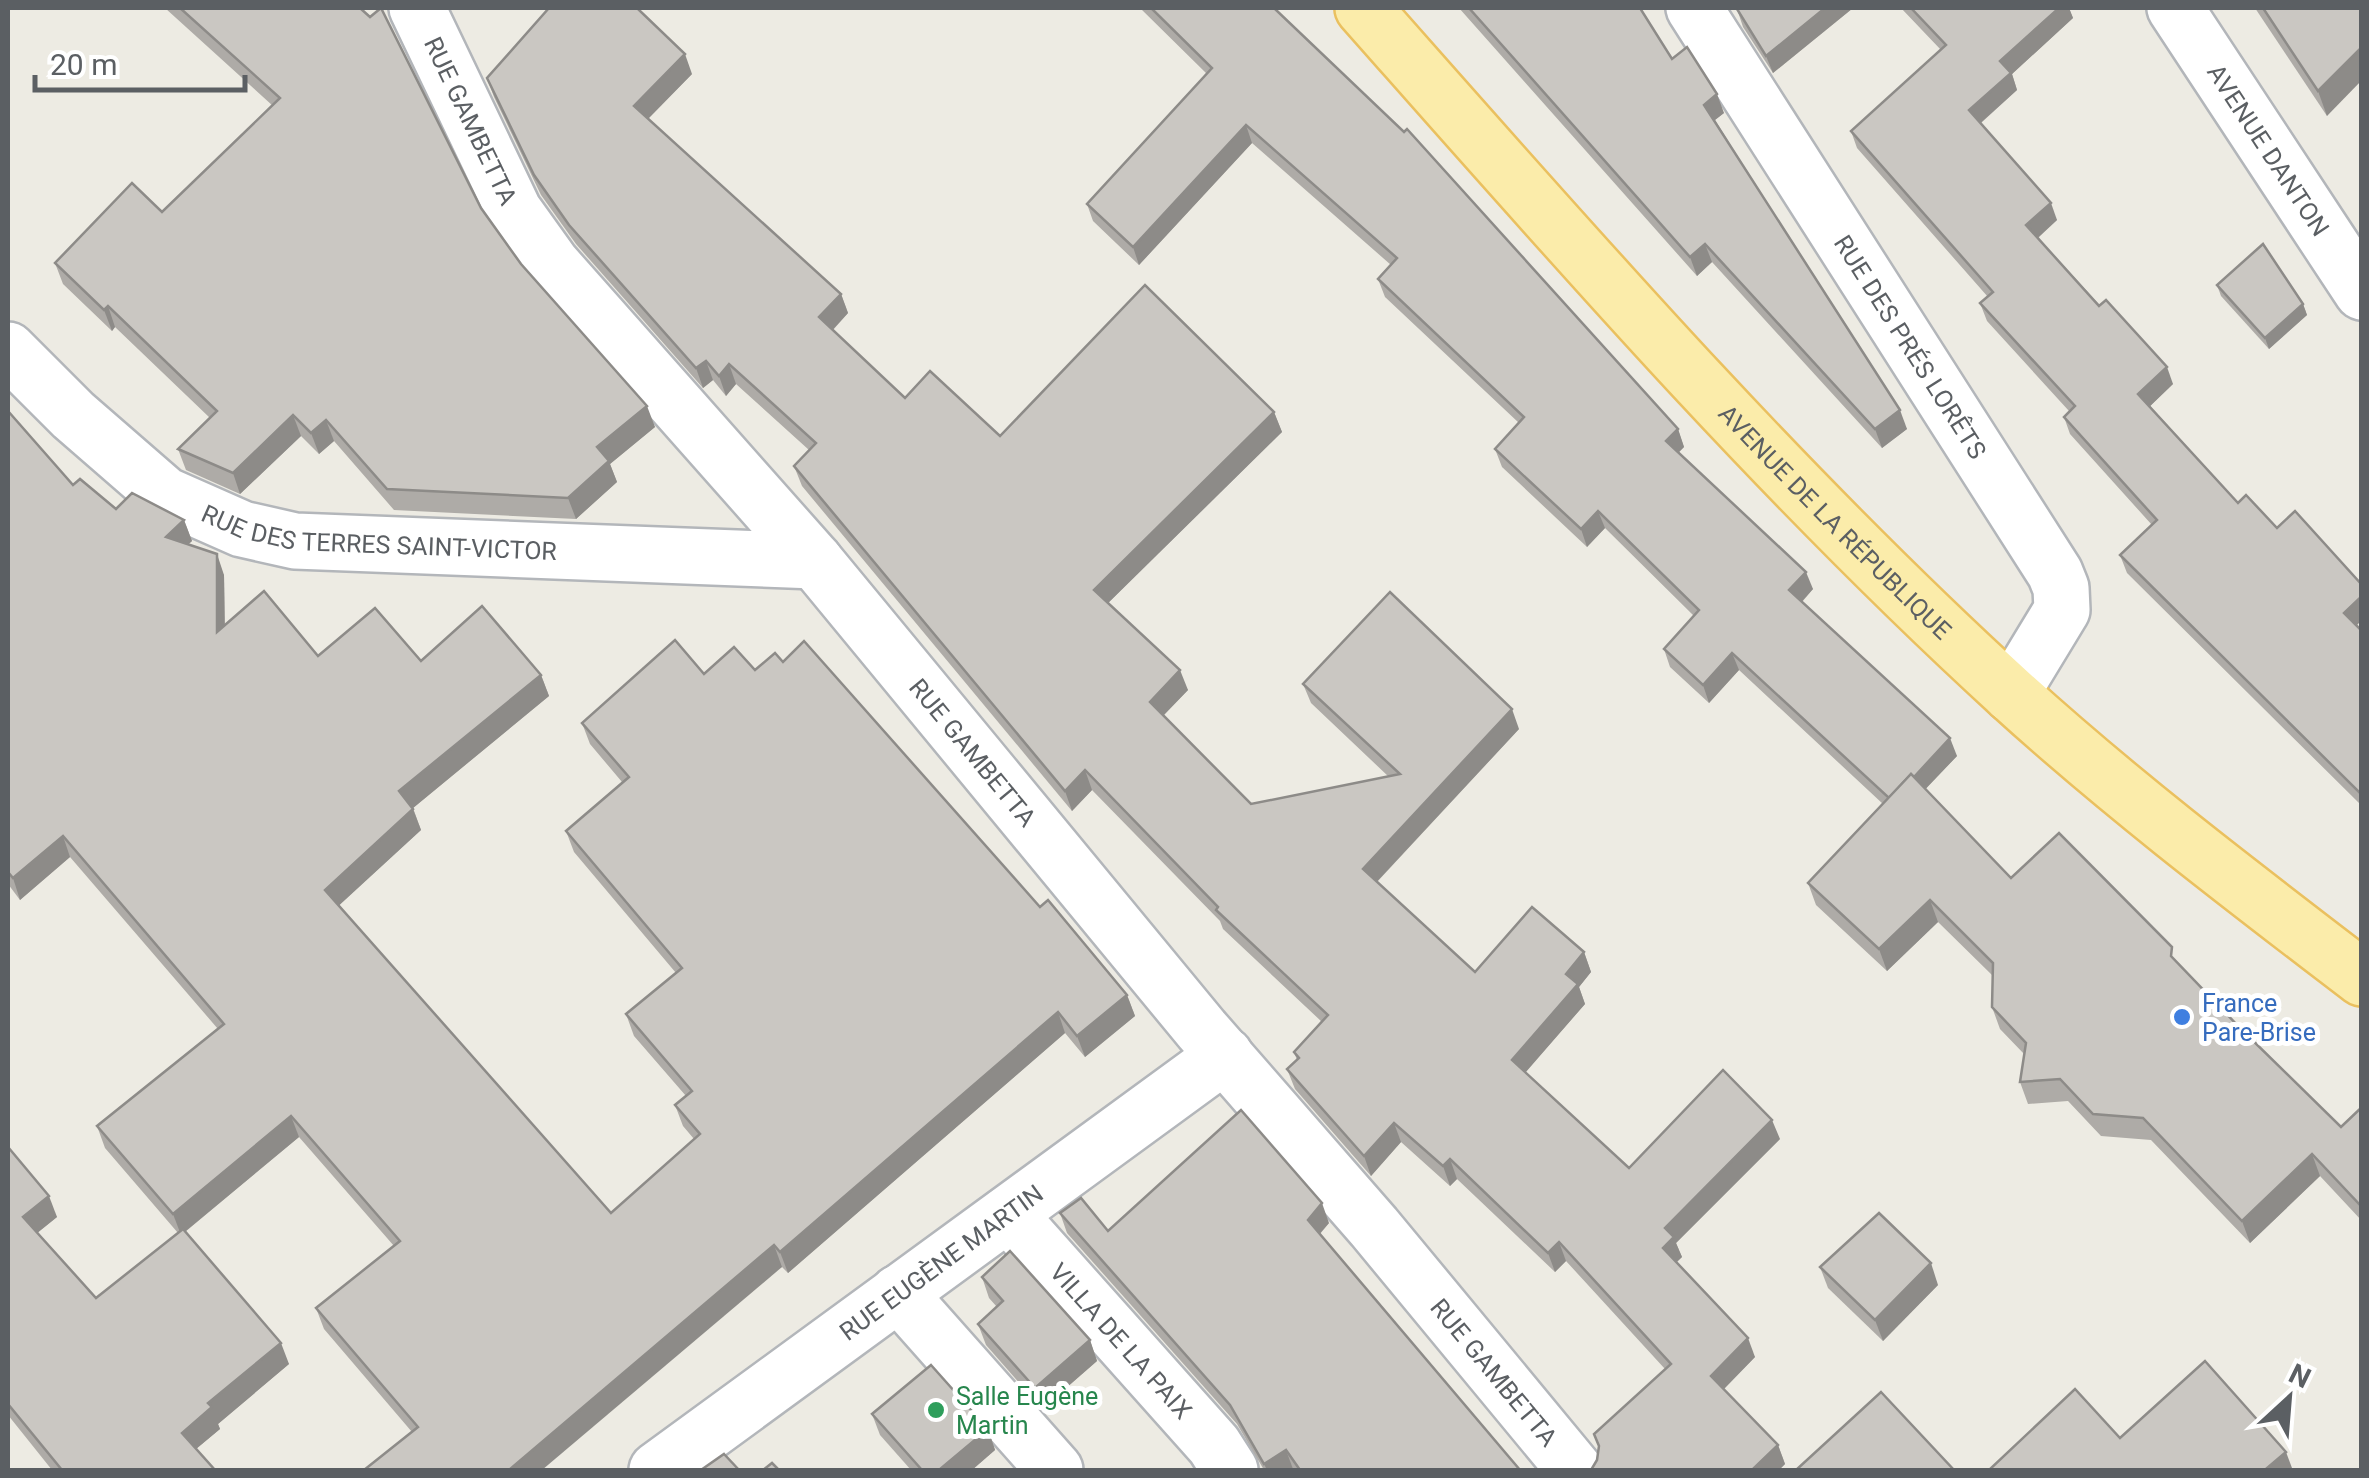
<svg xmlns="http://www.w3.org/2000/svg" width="2369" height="1478" font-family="Roboto,sans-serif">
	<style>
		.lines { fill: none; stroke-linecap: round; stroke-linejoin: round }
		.minor-casing { stroke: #b3b6ba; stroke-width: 60 }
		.major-casing { stroke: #eac05f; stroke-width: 60 }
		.minor { stroke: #fff; stroke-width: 55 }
		.major { stroke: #fbecaa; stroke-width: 55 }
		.wall { fill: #aeaba7 }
		.shaded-wall { fill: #8d8b88 }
		.building { fill: #cac7c2; stroke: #8d8b88; stroke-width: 2.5 }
		.shop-dot { fill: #3f7fe0; stroke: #fff; stroke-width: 4 }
		.leisure-dot { fill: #2e9e5b; stroke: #fff; stroke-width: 4 }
		.labels { text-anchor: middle; stroke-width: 10; stroke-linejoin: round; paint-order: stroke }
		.street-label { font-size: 25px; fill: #5b5f63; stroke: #fff }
		.shop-label { font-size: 25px; fill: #366cbe; stroke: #fff; text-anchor: start }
		.leisure-label { font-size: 25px; fill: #27864d; stroke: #fff; text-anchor: start }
	</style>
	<rect width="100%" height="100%" fill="#edebe3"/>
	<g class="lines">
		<defs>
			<g id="minor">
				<path id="s1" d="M417 8 514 211 552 264 815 561 1202 1030 1374 1227 1575 1470"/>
				<path id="s2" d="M1694 8 2055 573 2061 588 2062 610 2011 694"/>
				<path id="s3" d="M2175 8 2362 292"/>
				<path id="s4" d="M8 350 73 415 165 495 242 529 295 541 815 561"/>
				<path id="s5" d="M1008 1214 1214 1445 1230 1470"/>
				<path d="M898 1293 1055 1470"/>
				<path id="s6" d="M657 1470 1225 1055"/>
			</g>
			<g id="major">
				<path id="s7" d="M1363 8C1571 243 1778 481 2010 693 2122 795 2242 886 2362 978"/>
			</g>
		</defs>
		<!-- minor casing -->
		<use href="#minor" class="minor-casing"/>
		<!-- major casing -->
		<use href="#major" class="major-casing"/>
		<!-- minor -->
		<use href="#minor" class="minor"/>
		<!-- major -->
		<use href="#major" class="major"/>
	</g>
	<!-- wall -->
	<g class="wall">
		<path d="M165 8H360L481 208 521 264 655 427 610 464 617 482 576 519 394 510 334 441 319 454 301 436 240 494 186 470 178 449 210 418 115 327 112 331 63 284 55 263 162 212 273 106Z"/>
		<path d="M1140 8H1274L1678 429 1684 447 1678 453 1813 589 1802 602 1957 756 1925 789 2011 878 2178 963 2241 1029 2341 1127 2362 1107V1221L2320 1176 2250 1243 2151 1140 2101 1136 2068 1101 2028 1104 2020 1082 2025 1055 2000 1029 1992 1007 1993 976 1938 922 1887 971 1816 905 1808 883 1883 804 1739 670 1709 703 1670 667 1664 649 1694 616 1605 528 1587 547 1502 467 1495 449 1519 423 1385 297 1378 279 1391 265 1252 143 1139 265 1093 221 1087 204 1207 74Z"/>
		<path d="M1459 8H1640L1672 59 1724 113 1715 120 1907 429 1882 448 1712 262 1697 276Z"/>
		<path d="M1739 8H1853L1773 73 1743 27 1737 9Z"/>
		<path d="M1901 8H2069L2073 18 2012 74 2017 90 1981 123 2057 220 2038 238 2173 384 2150 406 2238 503 2362 631V806L2127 573 2120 555 2152 525 2070 434 2064 417 2069 411 1987 321 1980 303 1988 297 1857 148 1851 131 1941 50Z"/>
		<path d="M2255 8H2362L2327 116Z"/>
		<path d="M692 74 648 119 841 294 848 313 833 330 905 398 1000 436 1274 412 1282 432 1108 603 1188 690 1163 716 1251 804 1389 777 1311 703 1303 684 1519 729 1377 882 1475 972 1584 952 1591 972 1579 987 1585 1004 1525 1072 1629 1168 1780 1139 1676 1243 1682 1257 1677 1262 1755 1357 1724 1389 1778 1445 1785 1464 1779 1470H1591L1665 1369 1566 1261 1555 1272 1457 1179 1450 1186 1401 1142 1371 1176 1295 1089 1287 1069 1297 1060 1294 1052 1322 1022 1223 929 1220 921 1092 790 1072 811 802 486 794 466 809 450 736 384 726 396 713 380 703 388 576 244 541 195 494 97 487 78Z"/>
		<path d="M2217 285 2303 304 2307 315 2269 349 2221 296Z"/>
		<path d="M8 411 73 485 116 509 184 520 192 541 188 544 224 575 225 625 318 656 421 661 541 675 549 696 413 808 421 830 339 905 611 1213 694 1139 683 1126 675 1105 686 1096 634 1036 626 1014 676 973 574 852 566 831 622 782 590 744 582 723 704 674 755 670 783 662 1040 907 1127 995 1135 1016 1085 1057 1065 1033 788 1273 782 1267 412 1432 324 1329 316 1308 394 1246 299 1137 185 1232 289 1364 218 1424 220 1429 196 1449 215 1470H52L8 1415V1147L57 1217 37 1233 96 1298 178 1233 105 1148 97 1126 218 1029 70 857 20 900 8 884Z"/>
		<path d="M1060 1213 1108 1231 1329 1223 1320 1234 1520 1470H1264L1237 1424 1067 1233Z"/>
		<path d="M1820 1267 1938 1285 1883 1341 1828 1288Z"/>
		<path d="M982 1277 1090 1340 1097 1361 1042 1409 986 1345 978 1324 997 1307 989 1298Z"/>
		<path d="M872 1414 988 1429 995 1450 972 1470H911L880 1435Z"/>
	</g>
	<!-- shaded-wall -->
	<g class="shaded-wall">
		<path d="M1825 8H1853L1773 73 1766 56Z"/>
		<path d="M2059 8H2069L2073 18 2012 74 2017 90 1976 127 1969 110 2000 61Z"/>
		<path d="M2362 47V80L2327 116 2318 91Z"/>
		<path d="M685 54 692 74 641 126 634 106Z"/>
		<path d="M1717 94 1724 113 1711 123 1704 105Z"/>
		<path d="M1246 125 1252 143 1139 265 1133 247Z"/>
		<path d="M2051 203 2057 220 2032 243 2026 225Z"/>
		<path d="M1705 244 1712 262 1697 276 1690 257Z"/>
		<path d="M841 294 848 313 826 337 819 317Z"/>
		<path d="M2303 304 2307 315 2269 349 2265 338Z"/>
		<path d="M108 306 115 327 112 331 104 310Z"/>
		<path d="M706 361 713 380 703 388 696 368Z"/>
		<path d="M729 364 736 384 726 396 719 376Z"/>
		<path d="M2167 367 2173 384 2145 411 2138 394Z"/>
		<path d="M647 406 655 427 610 464 617 482 576 519 568 498 597 447Z"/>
		<path d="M1900 410 1907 429 1882 448 1875 429Z"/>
		<path d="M1274 412 1282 432 1101 610 1094 590Z"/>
		<path d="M293 415 301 436 240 494 233 473Z"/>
		<path d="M326 420 334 441 319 454 311 433Z"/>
		<path d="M1678 429 1684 447 1672 459 1666 441Z"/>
		<path d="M1598 511 1605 528 1587 547 1581 529Z"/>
		<path d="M184 520 192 541 174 558 166 537Z"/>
		<path d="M217 554 224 575 225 653 217 632Z"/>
		<path d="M1806 572 1813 589 1796 608 1789 590Z"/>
		<path d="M2362 596V620L2351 631 2344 613Z"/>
		<path d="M1732 653 1739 670 1709 703 1703 685Z"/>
		<path d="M1180 670 1188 690 1157 722 1150 702Z"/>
		<path d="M541 675 549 696 407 813 399 791Z"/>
		<path d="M1512 709 1519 729 1370 889 1363 869Z"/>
		<path d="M1950 738 1957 756 1898 818 1892 800Z"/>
		<path d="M1085 770 1092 790 1072 811 1065 791Z"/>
		<path d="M413 809 421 830 333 911 325 890Z"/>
		<path d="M63 836 70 857 20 900 13 878Z"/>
		<path d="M1930 900 1938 922 1887 971 1879 949Z"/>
		<path d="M1584 952 1591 972 1579 987 1585 1004 1519 1080 1512 1060 1566 974Z"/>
		<path d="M1127 995 1135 1016 1085 1057 1077 1036Z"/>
		<path d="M1058 1012 1065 1033 788 1273 780 1252Z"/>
		<path d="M291 1116 299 1137 181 1235 173 1214Z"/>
		<path d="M1772 1120 1780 1139 1676 1243 1682 1257 1671 1267 1663 1248 1665 1228Z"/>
		<path d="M1394 1123 1401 1142 1371 1176 1364 1156Z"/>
		<path d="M2312 1154 2320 1176 2250 1243 2242 1221Z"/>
		<path d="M1450 1159 1457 1179 1450 1186 1443 1166Z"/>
		<path d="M49 1196 57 1217 31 1238 23 1217Z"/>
		<path d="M1322 1203 1329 1223 1315 1239 1308 1220Z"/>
		<path d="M1559 1242 1566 1261 1555 1272 1548 1253Z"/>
		<path d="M774 1245 782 1267 542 1470H509Z"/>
		<path d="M1931 1263 1938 1285 1883 1341 1875 1320Z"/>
		<path d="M1748 1338 1755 1357 1718 1395 1711 1376Z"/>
		<path d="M1090 1340 1097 1361 1042 1409 1035 1388Z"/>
		<path d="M281 1343 289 1364 218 1424 220 1429 190 1454 182 1433 208 1403Z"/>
		<path d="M988 1429 995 1450 972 1470H939Z"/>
		<path d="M1778 1445 1785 1464 1779 1470H1752Z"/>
		<path d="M1286 1450 1293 1469 1267 1470 1264 1464Z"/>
		<path d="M2286 1452 2292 1468 2289 1470H2268L2267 1468Z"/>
	</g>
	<!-- building -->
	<g class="building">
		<path d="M180 8H360L370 17 381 8 481 208 521 264 647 406 597 447 609 461 568 498 387 489 326 420 311 433 293 415 233 473 178 449 217 411 108 306 104 310 55 263 132 183 162 212 280 98Z"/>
		<path d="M549 8H637L685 54 634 106 841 294 819 317 905 398 930 371 1000 436 1145 285 1274 412 1094 590 1180 670 1150 702 1251 804 1400 774 1303 684 1390 592 1512 709 1363 869 1475 972 1532 907 1584 952 1566 974 1578 984 1512 1060 1629 1168 1723 1070 1772 1120 1665 1228 1674 1237 1663 1248 1748 1338 1711 1376 1778 1445 1752 1470H1591L1597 1460 1599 1446 1594 1434 1671 1364 1559 1242 1548 1253 1450 1159 1443 1166 1394 1123 1364 1156 1287 1069 1299 1058 1294 1052 1328 1015 1216 910 1218 907 1085 770 1065 791 794 466 816 443 729 364 719 376 706 361 696 368 569 225 534 175 487 78Z"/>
		<path d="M1151 8H1274L1404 132 1407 129 1678 429 1666 441 1806 572 1789 590 1950 738 1914 777 1911 774 1889 798 1732 653 1703 685 1664 649 1699 610 1598 511 1581 529 1495 449 1524 417 1378 279 1397 258 1246 125 1133 247 1087 204 1212 68Z"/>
		<path d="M1469 8H1640L1672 59 1687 47 1717 94 1704 105 1900 410 1875 429 1705 244 1690 257Z"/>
		<path d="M1739 8H1825L1766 56 1737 9Z"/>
		<path d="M1911 8H2059L2000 61 2011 73 1969 110 2051 203 2026 225 2099 306 2106 300 2167 367 2138 394 2238 503 2246 495 2277 528 2295 511 2362 585V596L2344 613 2362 631V795L2120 555 2157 520 2064 417 2075 406 1980 303 1993 292 1851 131 1946 45Z"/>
		<path d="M2263 8H2362V47L2318 91Z"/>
		<path d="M2263 244 2303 304 2265 338 2217 285Z"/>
		<path d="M8 411 73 485 80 479 116 509 132 493 184 520 166 537 217 554V632L264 591 318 656 375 608 421 661 482 606 541 675 399 791 413 809 325 890 611 1213 700 1134 675 1105 692 1091 626 1014 682 968 566 831 629 777 582 723 675 640 704 674 734 647 755 670 775 653 783 662 804 641 1040 907 1048 900 1127 995 1077 1036 1058 1012 780 1252 774 1245 509 1470H364L418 1427 316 1308 400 1241 291 1116 173 1214 97 1126 224 1024 63 836 13 878 8 872Z"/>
		<path d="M1911 774 2011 878 2059 833 2172 947 2171 956 2241 1029 2341 1127 2362 1107V1207L2312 1154 2242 1221 2143 1118 2093 1114 2060 1079 2020 1082 2026 1043 1992 1007 1993 963 1930 900 1879 949 1808 883Z"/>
		<path d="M1241 1110 1322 1203 1308 1220 1520 1470H1300L1286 1450 1264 1464 1230 1405 1060 1213 1081 1198 1108 1231Z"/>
		<path d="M8 1147 49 1196 23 1217 96 1298 183 1229 281 1343 208 1403 212 1407 182 1433 215 1470H62L8 1404Z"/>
		<path d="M1879 1213 1931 1263 1875 1320 1820 1267Z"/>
		<path d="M1010 1251 1090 1340 1035 1388 978 1324 1003 1301 982 1277Z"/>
		<path d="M2205 1361 2286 1452 2267 1468 2269 1470H1989L2075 1389 2120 1438Z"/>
		<path d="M931 1365 988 1429 939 1470H922L872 1414Z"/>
		<path d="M1881 1392 1954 1470H1796Z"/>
		<path d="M724 1454 739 1470H701Z"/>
		<path d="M772 1463 779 1470H763Z"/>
	</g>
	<!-- markers -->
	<circle class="shop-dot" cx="2182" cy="1017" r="10"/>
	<circle class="leisure-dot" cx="936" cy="1410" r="10"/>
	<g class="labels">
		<!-- street labels -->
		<g class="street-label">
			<text dy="9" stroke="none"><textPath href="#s1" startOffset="125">RUE GAMBETTA</textPath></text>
			<text dy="9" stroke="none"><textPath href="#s3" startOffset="170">AVENUE DANTON</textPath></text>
			<text dy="9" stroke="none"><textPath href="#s2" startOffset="402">RUE DES PRÉS LORÊTS</textPath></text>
			<text dy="9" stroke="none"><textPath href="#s7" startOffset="698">AVENUE DE LA RÉPUBLIQUE</textPath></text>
			<text dy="9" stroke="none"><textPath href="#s4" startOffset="435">RUE DES TERRES SAINT-VICTOR</textPath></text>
			<text dy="9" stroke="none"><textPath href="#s1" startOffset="935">RUE GAMBETTA</textPath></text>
			<text dy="9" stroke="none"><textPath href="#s6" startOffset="352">RUE EUGÈNE MARTIN</textPath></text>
			<text dy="9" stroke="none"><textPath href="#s5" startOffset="170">VILLA DE LA PAIX</textPath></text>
			<text dy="9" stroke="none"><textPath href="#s1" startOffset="1745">RUE GAMBETTA</textPath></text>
		</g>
		<!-- shop labels -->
		<g class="shop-label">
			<text x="2202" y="1012">France<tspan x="2202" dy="29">Pare-Brise</tspan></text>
		</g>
		<!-- leisure labels -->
		<g class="leisure-label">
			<text x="956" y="1405">Salle Eugène<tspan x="956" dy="29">Martin</tspan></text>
		</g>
	</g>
	<!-- border -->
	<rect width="2369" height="1478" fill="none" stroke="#5b5f63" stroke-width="20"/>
	<!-- north arrow -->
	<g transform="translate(2289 1398) rotate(26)" stroke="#ffffff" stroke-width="8" paint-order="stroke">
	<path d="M0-8L18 38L0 25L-18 38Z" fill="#5b5f63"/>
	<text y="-15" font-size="28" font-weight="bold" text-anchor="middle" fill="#5b5f63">N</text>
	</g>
	<!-- scale -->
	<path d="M35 75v15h210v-15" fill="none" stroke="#5b5f63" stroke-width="5"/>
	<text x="50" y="75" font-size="30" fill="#5b5f63" stroke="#ffffff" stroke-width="8" paint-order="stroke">20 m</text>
</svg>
